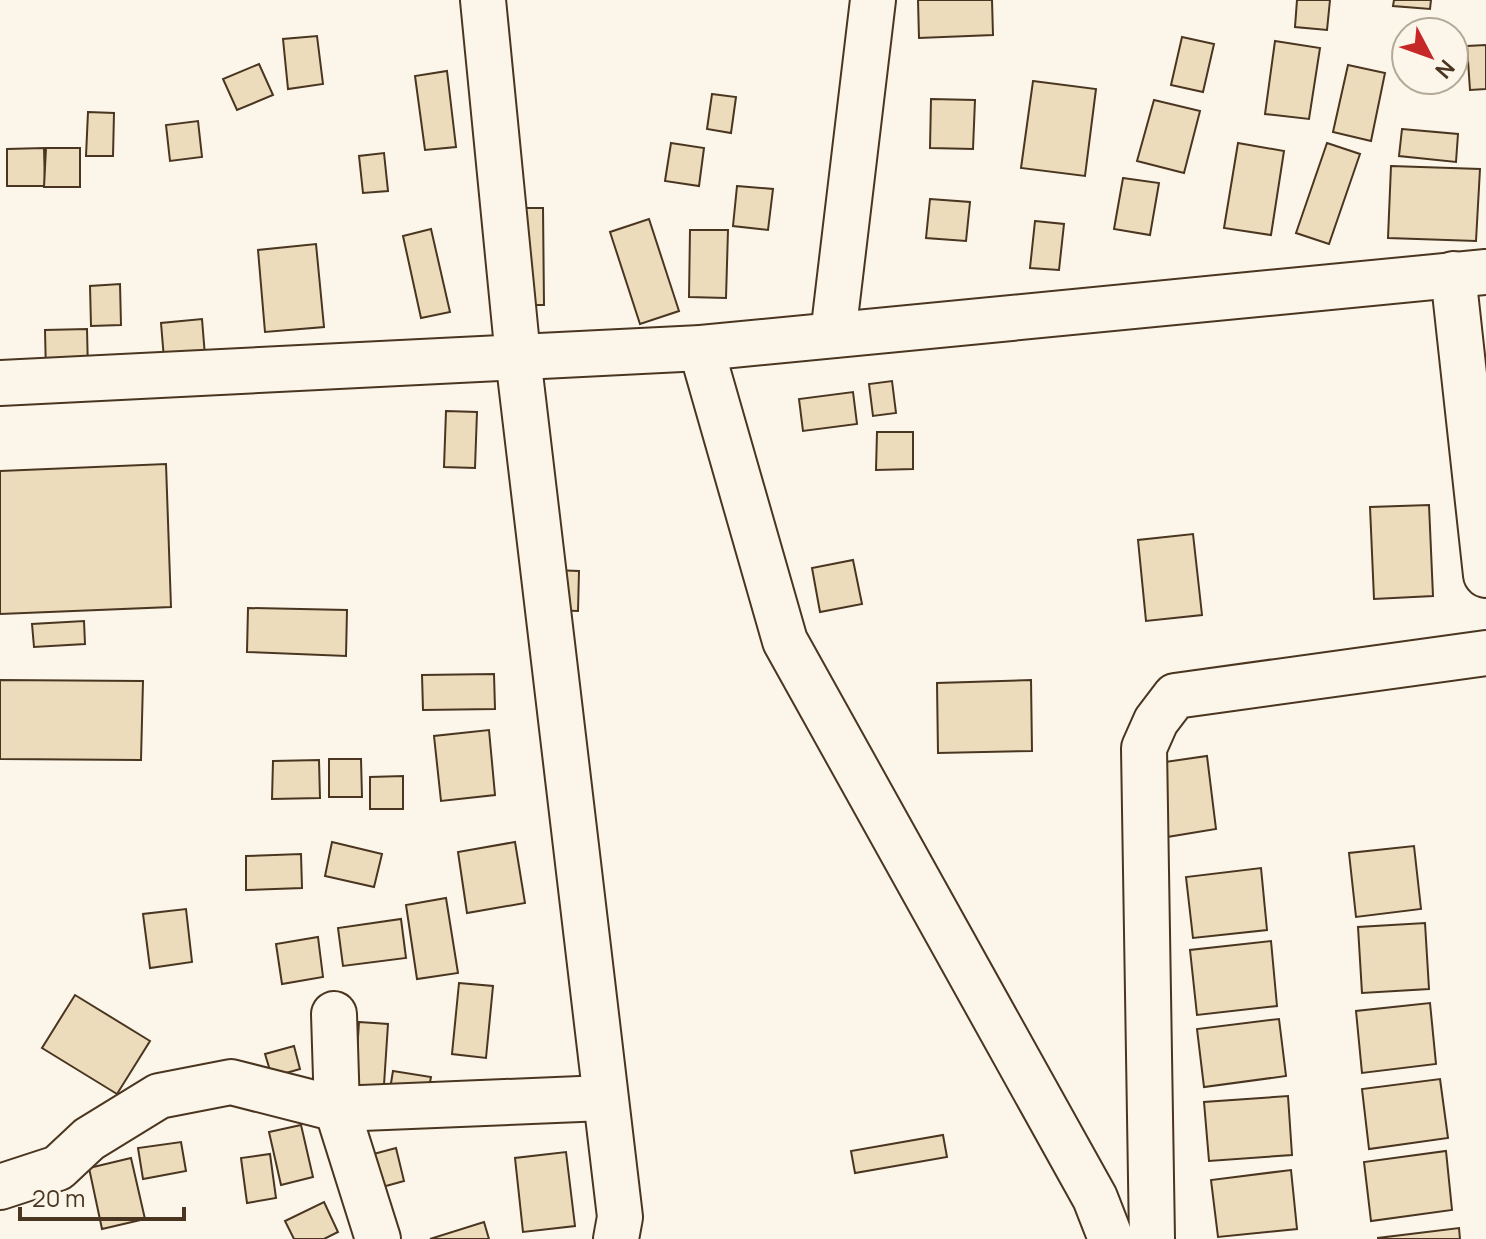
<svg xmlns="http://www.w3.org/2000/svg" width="1486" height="1239" font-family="Manrope,sans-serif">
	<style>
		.building { fill: #ecdcbc; stroke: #4a3520; stroke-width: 2 }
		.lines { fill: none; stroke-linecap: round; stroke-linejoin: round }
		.minor-casing { stroke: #4a3520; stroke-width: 48 }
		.minor { stroke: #fbf6e9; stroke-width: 44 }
	</style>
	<rect width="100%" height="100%" fill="#fbf6e9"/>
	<!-- building -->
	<g class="building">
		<path d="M918 0H992L993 35 919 38Z"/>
		<path d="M1297 0H1330L1327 30 1295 27Z"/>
		<path d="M1394 0H1431L1430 9 1393 6Z"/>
		<path d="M317 36 323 84 288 89 283 39Z"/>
		<path d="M1182 37 1214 44 1203 92 1171 85Z"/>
		<path d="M1275 41 1320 48 1309 119 1265 114Z"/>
		<path d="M1486 45V89L1470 90 1467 46Z"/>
		<path d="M259 64 273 95 237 110 223 79Z"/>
		<path d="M1348 65 1385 73 1371 141 1333 132Z"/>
		<path d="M447 71 456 147 425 150 415 76Z"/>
		<path d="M1033 81 1096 89 1085 176 1021 168Z"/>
		<path d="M712 94 736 97 731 133 707 129Z"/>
		<path d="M931 99 975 100 973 149 930 148Z"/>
		<path d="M1154 100 1200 111 1184 173 1137 161Z"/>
		<path d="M88 112 114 113 113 156H86Z"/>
		<path d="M198 121 202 157 170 161 166 125Z"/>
		<path d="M1402 129 1458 134 1456 162 1399 156Z"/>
		<path d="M671 143 704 148 699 186 665 181Z"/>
		<path d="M1238 143 1284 151 1271 235 1224 228Z"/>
		<path d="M1327 143 1360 154 1329 244 1296 233Z"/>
		<path d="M44 148 45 186H7V149Z"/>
		<path d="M46 148H80V187H44Z"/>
		<path d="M384 153 388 191 363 193 359 156Z"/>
		<path d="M1391 166 1480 169 1476 241 1388 238Z"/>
		<path d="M1123 178 1159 183 1150 235 1114 229Z"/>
		<path d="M737 186 773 189 768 230 733 226Z"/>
		<path d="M930 199 970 202 966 241 926 238Z"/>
		<path d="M518 208H543L544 305H519Z"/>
		<path d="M649 219 679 311 640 324 610 232Z"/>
		<path d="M1035 221 1064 224 1059 270 1030 268Z"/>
		<path d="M431 229 450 312 421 318 403 236Z"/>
		<path d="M690 230H728L726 298 689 297Z"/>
		<path d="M316 244 324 327 265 332 258 250Z"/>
		<path d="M120 284 121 325 91 326 90 286Z"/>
		<path d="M202 319 205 356 164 359 161 323Z"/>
		<path d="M87 329 88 372 46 374 45 330Z"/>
		<path d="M892 381 896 413 873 416 869 384Z"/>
		<path d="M853 392 857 424 803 431 799 399Z"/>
		<path d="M446 411 477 412 475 468 444 467Z"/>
		<path d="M877 432H913V469L876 470Z"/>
		<path d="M166 464 171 607 0 614V471Z"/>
		<path d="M1429 505 1433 596 1374 599 1370 507Z"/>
		<path d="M1193 534 1202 615 1146 621 1138 540Z"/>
		<path d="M853 560 862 604 820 612 812 568Z"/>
		<path d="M552 570 579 571 578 611 551 610Z"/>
		<path d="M248 608 347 610 346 656 247 652Z"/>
		<path d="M84 621 85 644 34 647 32 624Z"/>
		<path d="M494 674 495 709 423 710 422 675Z"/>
		<path d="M0 680 143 681 141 760 0 759Z"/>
		<path d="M1031 680 1032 751 938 753 937 683Z"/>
		<path d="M489 730 495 795 441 801 434 736Z"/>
		<path d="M1207 756 1216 829 1161 838 1151 764Z"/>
		<path d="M329 759H361L362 797H329Z"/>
		<path d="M319 760 320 798 272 799 273 761Z"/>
		<path d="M403 776V809H370V777Z"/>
		<path d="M332 842 382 854 374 887 325 876Z"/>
		<path d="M515 842 525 903 467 913 458 852Z"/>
		<path d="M1414 846 1421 909 1356 917 1349 853Z"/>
		<path d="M301 854 302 888 246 890V856Z"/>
		<path d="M1261 868 1267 930 1193 938 1186 877Z"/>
		<path d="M446 898 458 973 417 979 406 905Z"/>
		<path d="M186 909 192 962 150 968 143 914Z"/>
		<path d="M401 919 406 958 343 966 338 928Z"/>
		<path d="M1425 923 1429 989 1362 993 1358 927Z"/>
		<path d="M318 937 323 977 282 984 276 944Z"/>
		<path d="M1271 941 1277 1006 1197 1015 1190 950Z"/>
		<path d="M459 983 493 986 486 1058 452 1054Z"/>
		<path d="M75 995 150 1041 117 1094 42 1048Z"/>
		<path d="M1430 1003 1436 1064 1362 1073 1356 1011Z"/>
		<path d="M1279 1019 1286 1076 1204 1087 1197 1029Z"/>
		<path d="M359 1022 388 1024 383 1100 354 1097Z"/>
		<path d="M294 1046 300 1069 272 1077 265 1054Z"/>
		<path d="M393 1071 431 1077 426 1102 389 1095Z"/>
		<path d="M1440 1079 1448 1138 1369 1149 1362 1089Z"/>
		<path d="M1288 1096 1292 1155 1209 1161 1204 1102Z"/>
		<path d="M301 1125 313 1177 281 1185 269 1132Z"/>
		<path d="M943 1135 947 1157 855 1173 851 1151Z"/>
		<path d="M181 1142 186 1171 143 1179 138 1148Z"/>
		<path d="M396 1148 404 1181 375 1189 366 1156Z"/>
		<path d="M1446 1151 1452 1210 1371 1221 1364 1162Z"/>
		<path d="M566 1152 575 1226 523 1232 515 1158Z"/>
		<path d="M270 1154 276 1198 247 1203 241 1158Z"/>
		<path d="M131 1158 145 1219 102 1229 89 1168Z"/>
		<path d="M1291 1170 1297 1229 1218 1237 1211 1180Z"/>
		<path d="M324 1202 338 1232 324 1239H294L285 1221Z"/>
		<path d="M484 1222 489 1239H430Z"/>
		<path d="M1459 1228 1460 1239H1378V1238Z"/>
	</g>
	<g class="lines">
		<defs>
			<g id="minor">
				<path d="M483 0 518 357 620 1217 616 1239"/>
				<path d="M1453 274 1486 575"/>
				<path d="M833 335 873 0"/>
				<path d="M701 348 785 641 1095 1198 1111 1239"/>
				<path d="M0 383 701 348 1486 272"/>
				<path d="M334 1014 337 1109 378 1239"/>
				<path d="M0 1187 58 1168 89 1139 159 1096 231 1082 337 1109 604 1098"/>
				<path d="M1152 1239 1144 748 1156 721 1175 696 1486 653"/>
			</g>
		</defs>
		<!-- minor casing -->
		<use href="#minor" class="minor-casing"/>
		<!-- minor -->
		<use href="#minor" class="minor"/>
	</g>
	<!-- north arrow -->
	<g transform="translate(1430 56) rotate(131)"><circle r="38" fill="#fbf6e9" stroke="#b4a999" stroke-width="2"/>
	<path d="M0-6L14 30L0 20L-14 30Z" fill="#c62828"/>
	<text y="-12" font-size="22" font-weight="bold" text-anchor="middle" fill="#4a3520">N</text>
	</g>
	<!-- scale -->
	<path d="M20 1207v12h164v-12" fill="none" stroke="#4a3520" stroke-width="4"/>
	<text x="32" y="1207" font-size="24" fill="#4a3520" stroke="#fbf6e9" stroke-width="6" paint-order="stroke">20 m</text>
</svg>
